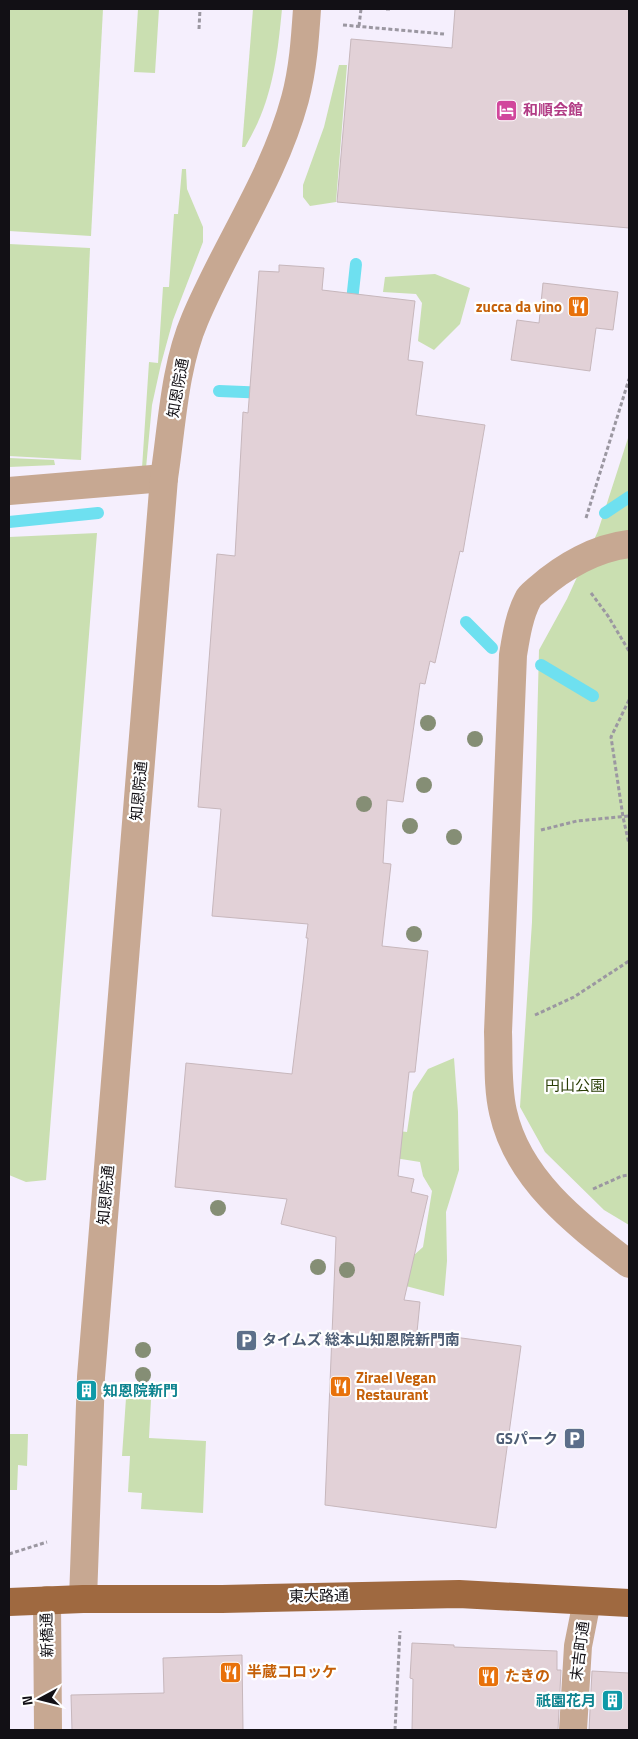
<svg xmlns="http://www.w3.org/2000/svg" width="638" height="1739" font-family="'Titillium Web','Noto Sans JP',sans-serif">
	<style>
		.green { fill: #cadfb1 }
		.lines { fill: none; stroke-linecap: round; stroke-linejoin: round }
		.stream { stroke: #6ee0f0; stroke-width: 12 }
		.building { fill: #e2d1d7; stroke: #c7b7bc }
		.path { stroke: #9b97a1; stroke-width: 3; stroke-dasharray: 4 2.5; stroke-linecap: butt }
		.minor { stroke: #c7a892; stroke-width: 28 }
		.major { stroke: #9f6940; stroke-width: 28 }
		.tree { fill: #858e75 }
		.labels { text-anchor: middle; stroke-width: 4.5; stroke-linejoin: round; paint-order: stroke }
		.hotel-label { font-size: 15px; font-weight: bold; fill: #b23c85; stroke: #fff; text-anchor: start }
		.food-label { font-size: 15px; font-weight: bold; fill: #c56008; stroke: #fff; text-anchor: start }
		.street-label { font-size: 15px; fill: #121015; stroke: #fff }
		.park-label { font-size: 15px; fill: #2a3e06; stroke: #fff }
		.service-label { font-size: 15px; font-weight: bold; fill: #4e5e75; stroke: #fff; text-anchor: start }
		.culture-label { font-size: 15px; font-weight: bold; fill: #0d838f; stroke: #fff; text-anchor: start }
	</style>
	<rect width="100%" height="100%" fill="#f5effd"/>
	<!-- green -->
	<g class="green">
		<path d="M9 9H103L91 236 9 231Z"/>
		<path d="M138 9H159L155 73 134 72Z"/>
		<path d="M253 9H282C277 60 272 102 245 147H242Z"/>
		<path d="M339 65H347L336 202 310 206 303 197V185L324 127Z"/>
		<path d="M182 169H186L187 189 203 227V242L173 320 161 364 152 405 146 468H142L149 362 158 363 163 287H169L174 214H178Z"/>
		<path d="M9 244 90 248 81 460 9 456Z"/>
		<path d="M435 274 470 288 460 324 434 350 418 341 422 303 416 294 383 292 385 277Z"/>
		<path d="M629 435V1225L604 1210 545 1152 520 1107 532 922 539 650 567 599 598 531Z"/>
		<path d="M9 458 54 460 55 465 9 467Z"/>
		<path d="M97 533 46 1180 26 1182 9 1175V808L10 785 9 780V537Z"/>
		<path d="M454 1058 458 1112 459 1170 446 1212 447 1261 444 1296 402 1285 413 1256 423 1247 432 1191 423 1176 420 1162 306 1144 335 1124 407 1132 413 1092 428 1069Z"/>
		<path d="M126 1398 151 1400 149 1438 206 1441 203 1513 141 1509 142 1493 128 1492 130 1456H122Z"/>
		<path d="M9 1434H28L27 1466 18 1465 17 1490H9Z"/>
	</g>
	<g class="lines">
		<!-- stream -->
		<g class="stream">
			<path d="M351 310 356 264"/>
			<path d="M219 391 267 393"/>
			<path d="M605 513 629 497"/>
			<path d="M9 522 98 513"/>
			<path d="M466 622 492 648"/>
			<path d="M541 665 593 696"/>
		</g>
	</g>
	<!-- building -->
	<g class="building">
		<path d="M455 9H629V228L337 202 351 39 452 48Z"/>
		<path d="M279 265 324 268 322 290 415 301 408 360 423 362 416 415 485 425 463 552 460 551 435 663 430 661 425 684 420 683 403 802 387 800 383 863 391 864 382 946 428 951 415 1072H409L398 1176 414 1179 411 1192 428 1196 404 1300 420 1302 417 1332 521 1346 496 1528 325 1505 336 1237 281 1224 287 1199 175 1187 186 1063 292 1074 303 983 308 938H306L308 924 212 916 221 809 198 807 217 554 235 556 243 412 248 413 259 271 279 272Z"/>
		<path d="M543 283 618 292 613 330 596 328 590 371 511 360 517 320 539 323Z"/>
		<path d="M412 1643 454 1645V1647L557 1651V1670H561L558 1730H412L413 1679 410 1678Z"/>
		<path d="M242 1655 243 1730H72L71 1695 164 1693 163 1658Z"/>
		<path d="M592 1671 629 1673V1730H589Z"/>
	</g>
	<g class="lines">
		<!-- path -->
		<g class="path">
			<path d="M386 9H390"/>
			<path d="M343 25 444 34"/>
			<path d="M359 26 361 9"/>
			<path d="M199 29 200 9"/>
			<path d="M586 518 629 379"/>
			<path d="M591 593 608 616 629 651"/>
			<path d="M629 700 611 737 623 817 629 844"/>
			<path d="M541 830 577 821 629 816"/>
			<path d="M535 1015 574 997 629 961"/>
			<path d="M593 1189 622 1176 629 1175"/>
			<path d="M9 1554 47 1542"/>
			<path d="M395 1730 400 1631"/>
		</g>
		<!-- minor -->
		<g class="minor">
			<path d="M9 491 164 478"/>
			<path d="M629 544C596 548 564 566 539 588 536 591 530 595 528 599 519 616 516 637 513 655L498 1032C499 1058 497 1086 503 1112 518 1180 577 1224 629 1264"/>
			<path d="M83 1599 91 1377 164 478C172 426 174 368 195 319 226 245 274 177 295 99 303 69 305 39 307 9"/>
			<path d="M47 1600 48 1730"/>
			<path d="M573 1730 578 1646 587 1601"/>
		</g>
		<!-- major -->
		<path class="major" d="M9 1602 83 1599H222L459 1594 629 1603"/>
	</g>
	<!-- trees -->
	<g class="tree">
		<circle cx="428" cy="723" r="8"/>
		<circle cx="475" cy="739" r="8"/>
		<circle cx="424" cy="785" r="8"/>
		<circle cx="364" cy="804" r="8"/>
		<circle cx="410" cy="826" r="8"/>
		<circle cx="454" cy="837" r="8"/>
		<circle cx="414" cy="934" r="8"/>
		<circle cx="218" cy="1208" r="8"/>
		<circle cx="318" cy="1267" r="8"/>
		<circle cx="347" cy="1270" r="8"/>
		<circle cx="143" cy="1350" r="8"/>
		<circle cx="143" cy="1375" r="8"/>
	</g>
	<!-- icons -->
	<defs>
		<symbol id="hotel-square" viewBox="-11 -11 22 22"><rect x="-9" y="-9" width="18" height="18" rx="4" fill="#d1479c" stroke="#fff"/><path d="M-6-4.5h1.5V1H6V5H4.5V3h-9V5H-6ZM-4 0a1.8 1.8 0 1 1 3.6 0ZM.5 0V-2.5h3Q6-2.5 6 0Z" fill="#fff"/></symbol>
		<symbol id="restaurant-square" viewBox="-11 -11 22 22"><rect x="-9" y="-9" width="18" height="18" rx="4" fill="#e8710a" stroke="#fff"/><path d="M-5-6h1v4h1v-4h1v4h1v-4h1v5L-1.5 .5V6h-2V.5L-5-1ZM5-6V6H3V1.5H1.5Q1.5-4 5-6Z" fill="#fff"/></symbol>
		<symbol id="parking-square" viewBox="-11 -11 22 22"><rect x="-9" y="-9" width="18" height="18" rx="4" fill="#5c6f8a" stroke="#fff"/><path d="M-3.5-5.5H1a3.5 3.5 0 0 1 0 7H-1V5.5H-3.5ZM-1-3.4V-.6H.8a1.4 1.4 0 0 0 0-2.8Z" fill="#fff"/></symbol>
		<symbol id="building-square" viewBox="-11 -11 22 22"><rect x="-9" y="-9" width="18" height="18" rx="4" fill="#0f9aa8" stroke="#fff"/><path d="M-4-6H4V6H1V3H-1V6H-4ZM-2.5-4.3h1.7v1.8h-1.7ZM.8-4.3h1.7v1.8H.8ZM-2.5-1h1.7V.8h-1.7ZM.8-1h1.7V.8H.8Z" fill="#fff"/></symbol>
	</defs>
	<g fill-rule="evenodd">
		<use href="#hotel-square" x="494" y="98" width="25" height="25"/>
		<use href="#restaurant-square" x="566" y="294" width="25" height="25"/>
		<use href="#parking-square" x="234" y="1328" width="25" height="25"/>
		<use href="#restaurant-square" x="328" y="1374" width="25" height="25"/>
		<use href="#building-square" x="74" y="1378" width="25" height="25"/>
		<use href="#parking-square" x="562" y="1426" width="25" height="25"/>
		<use href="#restaurant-square" x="218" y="1660" width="25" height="25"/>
		<use href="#restaurant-square" x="476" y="1664" width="25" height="25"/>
		<use href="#building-square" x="600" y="1688" width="25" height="25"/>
	</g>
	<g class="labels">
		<!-- hotel labels -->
		<g class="hotel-label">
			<text x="523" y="115">和順会館</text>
		</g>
		<!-- food labels -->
		<g class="food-label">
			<text x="562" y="312" text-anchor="end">zucca da vino</text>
			<text x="356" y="1383">Zirael Vegan<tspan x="356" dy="17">Restaurant</tspan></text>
			<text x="247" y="1677">半蔵コロッケ</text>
			<text x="505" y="1681">たきの</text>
		</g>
		<!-- street labels -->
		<g class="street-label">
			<text transform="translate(178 388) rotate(-80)" y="5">知恩院通</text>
			<text transform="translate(139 791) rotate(-85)" y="5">知恩院通</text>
			<text transform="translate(106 1195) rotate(-85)" y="5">知恩院通</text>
			<text transform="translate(319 1596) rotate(-1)" y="5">東大路通</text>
			<text transform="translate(47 1635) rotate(-91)" y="5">新橋通</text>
			<text transform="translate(580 1651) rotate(-83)" y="5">末吉町通</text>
		</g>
		<!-- park labels -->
		<g class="park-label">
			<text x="575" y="1091">円山公園</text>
		</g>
		<!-- service labels -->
		<g class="service-label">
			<text x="262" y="1345">タイムズ 総本山知恩院新門南</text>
			<text x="558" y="1444" text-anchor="end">GSパーク</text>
		</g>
		<!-- culture labels -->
		<g class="culture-label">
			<text x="103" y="1396">知恩院新門</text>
			<text x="596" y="1706" text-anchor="end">祇園花月</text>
		</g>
	</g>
	<!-- border -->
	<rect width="638" height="1739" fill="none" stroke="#121015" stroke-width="20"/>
	<!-- north arrow -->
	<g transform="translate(40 1699) rotate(263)" stroke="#ffffff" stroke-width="4" paint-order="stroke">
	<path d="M0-4L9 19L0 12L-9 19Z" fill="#121015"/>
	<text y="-8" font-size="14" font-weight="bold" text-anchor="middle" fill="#121015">N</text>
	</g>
</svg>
